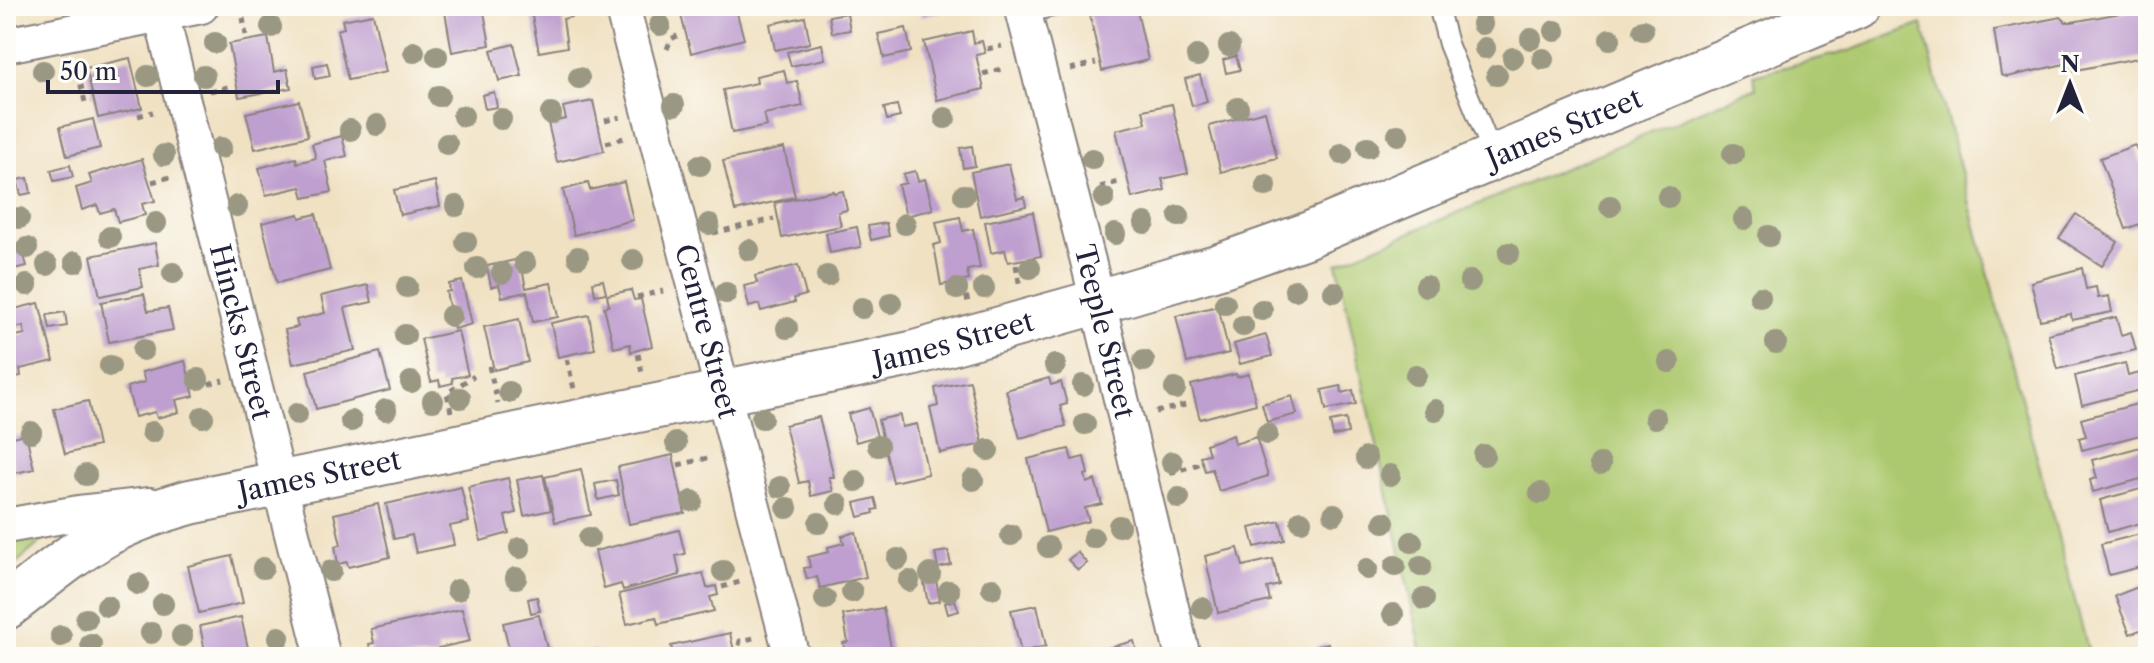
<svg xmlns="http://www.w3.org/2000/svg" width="2154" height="663" font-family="'Libre Caslon Text',serif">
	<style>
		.green { fill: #adc970; stroke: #687656; stroke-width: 2 }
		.building { fill: #bf9fcf }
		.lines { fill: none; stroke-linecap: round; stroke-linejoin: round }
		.lane-casing { stroke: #89827e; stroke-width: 22 }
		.street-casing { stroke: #89827e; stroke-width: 38 }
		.secondary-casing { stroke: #89827e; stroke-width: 48 }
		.path { stroke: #89827e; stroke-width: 5; stroke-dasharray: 6 6; stroke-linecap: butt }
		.lane { stroke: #fff; stroke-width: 18 }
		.street { stroke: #fff; stroke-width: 34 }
		.secondary { stroke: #fff; stroke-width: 44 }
		.tree { fill: #9a9882 }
		.labels { text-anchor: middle; stroke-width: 7; stroke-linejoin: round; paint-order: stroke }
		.street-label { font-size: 28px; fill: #22223b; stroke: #fdfcf7 }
	</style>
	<rect width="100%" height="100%" fill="#fdfcf7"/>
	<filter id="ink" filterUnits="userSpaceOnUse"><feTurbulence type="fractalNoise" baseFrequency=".0125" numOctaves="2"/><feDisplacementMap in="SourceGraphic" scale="16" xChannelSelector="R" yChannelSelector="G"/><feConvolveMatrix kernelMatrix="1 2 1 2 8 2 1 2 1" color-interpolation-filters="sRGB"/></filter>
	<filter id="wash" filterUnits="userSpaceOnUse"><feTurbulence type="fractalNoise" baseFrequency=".006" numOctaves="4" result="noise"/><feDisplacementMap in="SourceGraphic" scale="32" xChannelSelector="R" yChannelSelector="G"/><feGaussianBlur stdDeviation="1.8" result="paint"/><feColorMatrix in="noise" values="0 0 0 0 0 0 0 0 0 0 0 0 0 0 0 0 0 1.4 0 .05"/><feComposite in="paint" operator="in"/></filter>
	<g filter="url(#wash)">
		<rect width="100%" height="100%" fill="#f0e1c2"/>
		<!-- green -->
		<g class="green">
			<path d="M1922 24 2090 657H1423L1337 263 1756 88 1753 75 1849 51Z"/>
			<path d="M6 531 50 534 6 572Z"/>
		</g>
		<g id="blocks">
			<!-- building -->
			<g class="building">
				<path d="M444 6H483L490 45 452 52Z"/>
				<path d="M530 6H569L571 17 563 19 567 47 539 52Z"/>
				<path d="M704 6H712V10L735 6 744 39 691 53 680 12Z"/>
				<path d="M920 6H961V7L922 16Z"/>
				<path d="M1112 6H1136L1148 60 1102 71 1089 11Z"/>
				<path d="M2148 8V56L2071 71 2069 63 2007 77 2001 75 1994 30 2061 17 2066 22H2072Z"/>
				<path d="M847 13 850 30 832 33 829 16Z"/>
				<path d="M373 14 386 72 348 80 337 30 344 28 342 20Z"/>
				<path d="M805 17 810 43 775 50 770 24Z"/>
				<path d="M906 28 911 52 884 58 878 34Z"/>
				<path d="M972 31 974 43 982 41 985 53 976 55 984 89 937 100 924 42Z"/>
				<path d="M268 37 274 72 287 69 291 88 239 97 229 44Z"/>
				<path d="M514 44 522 76 499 81 491 50Z"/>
				<path d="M822 44 825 59 791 66 787 52Z"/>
				<path d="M1236 56 1240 70 1226 73 1223 60Z"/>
				<path d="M130 58 142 108 98 118 86 68Z"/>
				<path d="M327 63 330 76 315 79 313 66Z"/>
				<path d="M784 70 787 83 797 81 803 106 764 114 767 126 732 133 723 90 757 83 756 76Z"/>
				<path d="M1200 75 1207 102 1192 106 1185 79Z"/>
				<path d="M494 92 497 107 485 109 482 95Z"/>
				<path d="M299 101 308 136 255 149 246 113Z"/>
				<path d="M593 101 604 151 557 162 548 123 566 119 563 107Z"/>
				<path d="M1172 104 1188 173 1162 179 1165 190 1132 198 1116 130 1146 123 1143 110Z"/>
				<path d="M897 105 900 117 887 120 884 108Z"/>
				<path d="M1265 111 1277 158 1221 172 1209 126Z"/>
				<path d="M93 119 100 148 67 156 60 127Z"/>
				<path d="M342 136 347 156 325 161 332 192 304 198 301 187 266 195 259 168 296 158 297 163 316 158 312 144Z"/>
				<path d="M2135 145 2148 181V221L2126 229 2100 158Z"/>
				<path d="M972 146 975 166 963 168 960 148Z"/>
				<path d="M784 148 795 197 735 211 723 161Z"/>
				<path d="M142 159 155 201 142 204 145 215 118 222 114 209 100 213 97 205 82 210 76 188 92 183 89 175Z"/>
				<path d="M1009 164 1017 199 1024 197 1026 206 980 216 971 172Z"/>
				<path d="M70 165 73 177 54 181 51 170Z"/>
				<path d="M915 171 918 181 925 179 933 209 906 216 898 185 906 183 903 174Z"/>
				<path d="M28 178 31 193 21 195 17 180Z"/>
				<path d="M435 181 440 206 400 215 394 190Z"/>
				<path d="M624 182 633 220 574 235 563 190 588 183 590 190Z"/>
				<path d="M833 191 834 193 843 191 847 210 838 212 841 226 782 238 775 203Z"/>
				<path d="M1033 212 1041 256 1008 262 1005 250 991 253 985 222Z"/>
				<path d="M299 214 300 218 316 214 330 270 277 283 262 223Z"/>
				<path d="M2076 214 2118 242 2102 266 2059 238Z"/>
				<path d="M960 217 963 231 973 229 980 268 967 270 969 280 941 285 934 245 941 243 936 222Z"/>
				<path d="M886 223 889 236 871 240 868 226Z"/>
				<path d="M857 227 861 247 830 253 826 233Z"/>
				<path d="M155 243 159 265 139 269 143 287 100 296 91 256Z"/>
				<path d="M21 245 27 266 9 270 6 248Z"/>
				<path d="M520 259 526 288 551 283 558 317 533 322 527 292 502 297 499 285 491 287 487 266Z"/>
				<path d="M798 265 806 295 794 298 795 302 761 311 759 304 749 307 744 286 757 283 755 276Z"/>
				<path d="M2082 268 2086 289 2096 287 2098 298 2109 296 2112 312 2072 320 2071 314 2040 320 2031 282Z"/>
				<path d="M603 280 606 293 595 295 593 282Z"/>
				<path d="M462 281 472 324 454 329 446 292 450 291 449 284Z"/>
				<path d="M368 285 372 302 345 308 355 350 293 364 285 330 298 327 296 320 325 313 321 296Z"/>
				<path d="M631 290 634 300 641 299 652 346 631 352 630 344 614 348 604 307 609 306 607 295Z"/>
				<path d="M144 294 148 311 168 308 173 330 109 342 101 302Z"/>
				<path d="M39 303 54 361 20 369 21 376 6 379V338L25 334 23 326 8 330 6 311Z"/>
				<path d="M1218 306 1229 353 1187 363 1176 316Z"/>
				<path d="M65 312 67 326 50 329 47 315Z"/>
				<path d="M589 315 595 349 558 357 551 323Z"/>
				<path d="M2116 317 2121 335 2131 332 2136 350 2058 369 2048 334Z"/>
				<path d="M519 319 528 362 494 370 484 327Z"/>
				<path d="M458 331 468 375 452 378 453 383 440 386 439 380 431 382 421 339Z"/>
				<path d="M1266 335 1272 356 1240 364 1234 344Z"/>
				<path d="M380 352 390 390 316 409 307 371Z"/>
				<path d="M185 361 194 396 176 400 179 412 157 418 155 412 135 417 127 387 145 382 142 372Z"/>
				<path d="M2125 363 2128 376 2148 371V388L2082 405 2075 376Z"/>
				<path d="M1236 374 1237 377 1249 374 1256 404 1200 419 1191 385Z"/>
				<path d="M1049 378 1051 385 1061 382 1067 404 1060 406 1066 426 1020 438 1006 390Z"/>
				<path d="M970 381 983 444 940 453 930 408 938 406 935 388Z"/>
				<path d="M1341 386 1342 393 1353 390 1356 404 1326 410 1322 390Z"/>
				<path d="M1292 396 1297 414 1267 422 1262 404Z"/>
				<path d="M88 401 98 446 65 454 54 409Z"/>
				<path d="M2148 401V433L2082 450 2079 438 2086 436 2081 419Z"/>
				<path d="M869 408 877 436 856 442 848 414Z"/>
				<path d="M900 415 902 427 917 424 928 474 893 482 878 420Z"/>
				<path d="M819 417 834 477H829L833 491 811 496 808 481 799 483 785 425Z"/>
				<path d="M1346 419 1348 433 1333 436 1330 422Z"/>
				<path d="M26 434 34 469 15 473 7 438Z"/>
				<path d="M1233 435 1235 444 1256 437 1268 476 1219 491 1212 469 1205 471 1200 456 1209 454 1206 444Z"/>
				<path d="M2148 445V477L2093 492 2090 480 2097 478 2092 460Z"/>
				<path d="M1069 449 1072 460 1084 457 1088 474 1085 475 1087 483 1095 480 1102 504 1085 508 1089 521 1046 532 1028 459Z"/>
				<path d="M673 455 685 513 629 524 618 467Z"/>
				<path d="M581 469 591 515 555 522 545 477Z"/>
				<path d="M543 475 551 510 524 516 517 480Z"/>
				<path d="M508 478 516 513 505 516 509 533 481 541 468 487Z"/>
				<path d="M616 480 619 495 598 500 595 484Z"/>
				<path d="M461 487 469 522 450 526 454 545 416 553 412 535 394 539 386 504Z"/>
				<path d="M2148 487V521L2108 532 2100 500Z"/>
				<path d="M875 498 878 509 873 510 874 513 859 517 855 503Z"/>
				<path d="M378 504 390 557 348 567 347 562 338 564 335 546 341 545 334 514Z"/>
				<path d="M1280 521 1285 540 1255 547 1250 528Z"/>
				<path d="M679 530 685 554 676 556 680 575 623 590 621 584 604 589 595 551Z"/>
				<path d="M856 532 866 577 820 588 817 577 807 579 804 568 810 567 808 557 829 552 828 547 844 543 842 536Z"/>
				<path d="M2148 532V565L2109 575 2101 544Z"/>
				<path d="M1238 548 1243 566 1273 559 1279 585 1267 588 1270 601 1218 613 1205 556Z"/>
				<path d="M948 551 951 565 938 568 935 553Z"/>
				<path d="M1077 552 1087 563 1078 570 1068 560Z"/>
				<path d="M232 556 243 603 199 613 188 566Z"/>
				<path d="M703 573 707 588 716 586 718 595 710 597 714 611 658 624 656 617 627 624 619 594Z"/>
				<path d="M936 580 940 601 928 603 924 583Z"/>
				<path d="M2148 583V627L2130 634 2115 596Z"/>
				<path d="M537 597 540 611 531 613 528 599Z"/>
				<path d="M955 600 959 611 948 614 945 603Z"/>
				<path d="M1037 605 1046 646 1021 652 1011 610Z"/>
				<path d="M883 608 893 657H846L843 643 848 642 843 615Z"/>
				<path d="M462 609 470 641 438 648V657H372L369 644 374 643 371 629Z"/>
				<path d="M539 615 549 657H511L503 623Z"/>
				<path d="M241 617 250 657H206L200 626Z"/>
				<path d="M730 633 734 651 725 653 726 657H661L673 653 671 646Z"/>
				<path d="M1134 641 1138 657H1093L1092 652Z"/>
				<path d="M1328 643 1330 654 1318 657 1316 646Z"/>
				<path d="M596 650 598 657H568V656Z"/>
			</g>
		</g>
	</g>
	<g filter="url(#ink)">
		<use href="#blocks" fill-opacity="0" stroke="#89827e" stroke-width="2"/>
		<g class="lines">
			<defs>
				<g id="lane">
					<path d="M1438 6 1448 44 1494 157"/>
					<path d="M1024 14 1056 6"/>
				</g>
				<g id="street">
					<path id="s1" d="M159 6 323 657"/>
					<path id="s2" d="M622 6 792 657"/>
					<path id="s3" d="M1022 6 1088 261 1183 657"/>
					<path d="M6 45 201 6"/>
					<path d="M6 526 79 513 150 505"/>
				</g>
				<g id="secondary">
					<path id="s4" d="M6 607C39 582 71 554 108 533 134 519 161 510 190 502L911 354 1115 297 1220 266 1305 236 1857 6"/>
				</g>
			</defs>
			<!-- lane casing -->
			<use href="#lane" class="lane-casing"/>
			<!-- street casing -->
			<use href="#street" class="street-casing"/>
			<!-- secondary casing -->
			<use href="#secondary" class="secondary-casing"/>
			<!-- path -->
			<g class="path">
				<path d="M358 6 359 10"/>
				<path d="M243 18 246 35"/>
				<path d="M667 49 671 39 679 35"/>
				<path d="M987 49 1002 46"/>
				<path d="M75 61 85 102 91 101"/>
				<path d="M1070 69 1096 63"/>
				<path d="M983 74 1005 68"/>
				<path d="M210 91 232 86"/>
				<path d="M138 116 153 112"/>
				<path d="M605 121 620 117"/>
				<path d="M606 143 624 138"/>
				<path d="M152 182 170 177"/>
				<path d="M1100 187 1122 181"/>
				<path d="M713 233 774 219"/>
				<path d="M1016 265 1020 288"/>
				<path d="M963 284 968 302"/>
				<path d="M637 297 663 291"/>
				<path d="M638 354 642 373"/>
				<path d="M567 359 574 389"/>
				<path d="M489 366 498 404"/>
				<path d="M197 387 223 380"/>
				<path d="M451 412 447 393 474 376"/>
				<path d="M1156 412 1190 404"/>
				<path d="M678 465 708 458"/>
				<path d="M1170 473 1199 464"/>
				<path d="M722 587 740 582"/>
				<path d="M736 657 740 641 754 638"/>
			</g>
			<!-- lane -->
			<use href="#lane" class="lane"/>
			<!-- street -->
			<use href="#street" class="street"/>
			<!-- secondary -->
			<use href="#secondary" class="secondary"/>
		</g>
		<!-- trees -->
		<g class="tree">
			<circle cx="1482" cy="24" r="11"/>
			<circle cx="660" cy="25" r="11"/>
			<circle cx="271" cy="27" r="11"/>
			<circle cx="1643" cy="30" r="11"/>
			<circle cx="1555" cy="31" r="11"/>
			<circle cx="1531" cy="39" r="11"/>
			<circle cx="1610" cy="39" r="11"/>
			<circle cx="215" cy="43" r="11"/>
			<circle cx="1229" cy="46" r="11"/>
			<circle cx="1485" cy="48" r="11"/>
			<circle cx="414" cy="52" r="11"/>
			<circle cx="437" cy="56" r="11"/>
			<circle cx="1197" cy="56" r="11"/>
			<circle cx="1513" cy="58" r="11"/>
			<circle cx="1543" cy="59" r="11"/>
			<circle cx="43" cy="71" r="11"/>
			<circle cx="1497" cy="75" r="11"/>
			<circle cx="148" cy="76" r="11"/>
			<circle cx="204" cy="76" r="11"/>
			<circle cx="579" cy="78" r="11"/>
			<circle cx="439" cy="96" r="11"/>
			<circle cx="674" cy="105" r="11"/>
			<circle cx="1238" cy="108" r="11"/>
			<circle cx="551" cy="114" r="11"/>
			<circle cx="463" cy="116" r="11"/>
			<circle cx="945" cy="118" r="11"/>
			<circle cx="501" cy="119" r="11"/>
			<circle cx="377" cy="125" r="11"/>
			<circle cx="350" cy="130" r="11"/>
			<circle cx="1398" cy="135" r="11"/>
			<circle cx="447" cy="144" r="11"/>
			<circle cx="1368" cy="147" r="11"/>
			<circle cx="221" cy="148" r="11"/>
			<circle cx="1342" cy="154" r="11"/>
			<circle cx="1733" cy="154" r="11"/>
			<circle cx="164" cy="155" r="11"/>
			<circle cx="1092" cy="159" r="11"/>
			<circle cx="700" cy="165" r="11"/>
			<circle cx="1266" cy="186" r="11"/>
			<circle cx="964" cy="195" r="11"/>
			<circle cx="1668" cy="197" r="11"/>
			<circle cx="1104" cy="198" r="11"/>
			<circle cx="237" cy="206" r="11"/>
			<circle cx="456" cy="206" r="11"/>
			<circle cx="1610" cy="206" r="11"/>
			<circle cx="1179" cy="216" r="11"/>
			<circle cx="19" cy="218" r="11"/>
			<circle cx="1744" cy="219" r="11"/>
			<circle cx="156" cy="223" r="11"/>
			<circle cx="1145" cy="223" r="11"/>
			<circle cx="709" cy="224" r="11"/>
			<circle cx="905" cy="224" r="11"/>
			<circle cx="1115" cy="234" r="11"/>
			<circle cx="1769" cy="236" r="11"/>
			<circle cx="110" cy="237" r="11"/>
			<circle cx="466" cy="242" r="11"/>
			<circle cx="27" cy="248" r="11"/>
			<circle cx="749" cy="250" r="11"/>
			<circle cx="1509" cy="253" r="11"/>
			<circle cx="578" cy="257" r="11"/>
			<circle cx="633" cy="260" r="11"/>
			<circle cx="75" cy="262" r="11"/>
			<circle cx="525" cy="263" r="11"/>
			<circle cx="47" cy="265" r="11"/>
			<circle cx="477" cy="268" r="11"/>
			<circle cx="1030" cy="268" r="11"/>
			<circle cx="173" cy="273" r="11"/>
			<circle cx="502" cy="273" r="11"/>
			<circle cx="827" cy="276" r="11"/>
			<circle cx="1470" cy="281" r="11"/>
			<circle cx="27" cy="285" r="11"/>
			<circle cx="1426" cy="286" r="11"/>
			<circle cx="407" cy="287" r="11"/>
			<circle cx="984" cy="288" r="11"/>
			<circle cx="957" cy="289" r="11"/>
			<circle cx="1295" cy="290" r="11"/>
			<circle cx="1334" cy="292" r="11"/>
			<circle cx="726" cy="293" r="11"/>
			<circle cx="1760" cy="297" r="11"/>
			<circle cx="891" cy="303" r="11"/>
			<circle cx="1225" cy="304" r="11"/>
			<circle cx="862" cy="308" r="11"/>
			<circle cx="1262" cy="310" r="11"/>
			<circle cx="451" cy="316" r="11"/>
			<circle cx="1243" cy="326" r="11"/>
			<circle cx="787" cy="328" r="11"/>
			<circle cx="405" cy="335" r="11"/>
			<circle cx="1776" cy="343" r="11"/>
			<circle cx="143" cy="350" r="11"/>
			<circle cx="1144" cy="361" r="11"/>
			<circle cx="1669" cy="362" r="11"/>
			<circle cx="1055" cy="365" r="11"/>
			<circle cx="110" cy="366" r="11"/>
			<circle cx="1416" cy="375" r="11"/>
			<circle cx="198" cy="379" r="11"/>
			<circle cx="411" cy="382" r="11"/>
			<circle cx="1083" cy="385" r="11"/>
			<circle cx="1175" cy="389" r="11"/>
			<circle cx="509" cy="392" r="11"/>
			<circle cx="460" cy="398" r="11"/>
			<circle cx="433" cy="401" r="11"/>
			<circle cx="386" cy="410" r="11"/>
			<circle cx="1435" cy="410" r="11"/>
			<circle cx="297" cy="414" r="11"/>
			<circle cx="203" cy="417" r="11"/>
			<circle cx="762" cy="418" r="11"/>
			<circle cx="1655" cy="418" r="11"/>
			<circle cx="351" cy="421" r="11"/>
			<circle cx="1085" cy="424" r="11"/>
			<circle cx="31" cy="432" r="11"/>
			<circle cx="152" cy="432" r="11"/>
			<circle cx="1267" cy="434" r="11"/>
			<circle cx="676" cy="443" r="11"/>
			<circle cx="878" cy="446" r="11"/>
			<circle cx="988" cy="450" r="11"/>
			<circle cx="1484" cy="455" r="11"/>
			<circle cx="1366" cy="458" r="11"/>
			<circle cx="1172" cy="462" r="11"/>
			<circle cx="1600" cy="464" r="11"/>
			<circle cx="86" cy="475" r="11"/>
			<circle cx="1390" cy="475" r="11"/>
			<circle cx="973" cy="480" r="11"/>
			<circle cx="856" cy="481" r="11"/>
			<circle cx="780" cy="487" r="11"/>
			<circle cx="1540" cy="493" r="11"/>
			<circle cx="1179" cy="498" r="11"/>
			<circle cx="692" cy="501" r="11"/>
			<circle cx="838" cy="504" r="11"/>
			<circle cx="787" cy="508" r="11"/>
			<circle cx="1334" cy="514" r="11"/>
			<circle cx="1301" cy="521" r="11"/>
			<circle cx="1384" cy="522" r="11"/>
			<circle cx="819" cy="523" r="11"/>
			<circle cx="1119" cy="526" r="11"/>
			<circle cx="1011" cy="535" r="11"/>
			<circle cx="589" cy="538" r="11"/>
			<circle cx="1093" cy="538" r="11"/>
			<circle cx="1412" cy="542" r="11"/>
			<circle cx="1048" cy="547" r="11"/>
			<circle cx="520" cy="548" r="11"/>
			<circle cx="898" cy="559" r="11"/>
			<circle cx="1395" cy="566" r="11"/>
			<circle cx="1421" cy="566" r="11"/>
			<circle cx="263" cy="568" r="11"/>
			<circle cx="1367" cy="569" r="11"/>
			<circle cx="331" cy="571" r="11"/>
			<circle cx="723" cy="571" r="11"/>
			<circle cx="930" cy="574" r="11"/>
			<circle cx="516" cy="578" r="11"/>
			<circle cx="909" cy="581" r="11"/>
			<circle cx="138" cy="584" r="11"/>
			<circle cx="992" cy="588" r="11"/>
			<circle cx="457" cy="590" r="11"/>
			<circle cx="949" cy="591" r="11"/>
			<circle cx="852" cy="592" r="11"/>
			<circle cx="825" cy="599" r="11"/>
			<circle cx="1424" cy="599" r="11"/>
			<circle cx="163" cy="604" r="11"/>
			<circle cx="107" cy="606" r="11"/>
			<circle cx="1202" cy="608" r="11"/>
			<circle cx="1393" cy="614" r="11"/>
			<circle cx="86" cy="619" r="11"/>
			<circle cx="151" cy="633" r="11"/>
			<circle cx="61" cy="636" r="11"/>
			<circle cx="182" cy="636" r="11"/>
			<circle cx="279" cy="637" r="11"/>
			<circle cx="91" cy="644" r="11"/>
		</g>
	</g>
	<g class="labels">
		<!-- street labels -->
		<g class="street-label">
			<text dy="10" stroke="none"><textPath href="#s4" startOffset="1642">James Street</textPath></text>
			<text dy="10" stroke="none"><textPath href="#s2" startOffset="336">Centre Street</textPath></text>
			<text dy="10" stroke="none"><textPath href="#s3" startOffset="336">Teeple Street</textPath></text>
			<text dy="10" stroke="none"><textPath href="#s1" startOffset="336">Hincks Street</textPath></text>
			<text dy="10" stroke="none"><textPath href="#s4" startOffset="994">James Street</textPath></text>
			<text dy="10" stroke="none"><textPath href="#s4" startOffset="346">James Street</textPath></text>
		</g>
	</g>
	<!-- margin -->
	<rect width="2154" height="663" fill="none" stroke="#fdfcf7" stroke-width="32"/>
	<!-- north arrow -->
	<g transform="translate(2070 84)" stroke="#fdfcf7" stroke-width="6" paint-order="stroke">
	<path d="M0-6L14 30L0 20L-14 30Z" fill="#22223b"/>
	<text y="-12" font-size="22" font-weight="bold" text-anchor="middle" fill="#22223b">N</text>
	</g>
	<!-- scale -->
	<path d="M48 80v12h230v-12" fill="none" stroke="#22223b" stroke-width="4"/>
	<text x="60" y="80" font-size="24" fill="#22223b" stroke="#fdfcf7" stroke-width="6" paint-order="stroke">50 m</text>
</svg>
